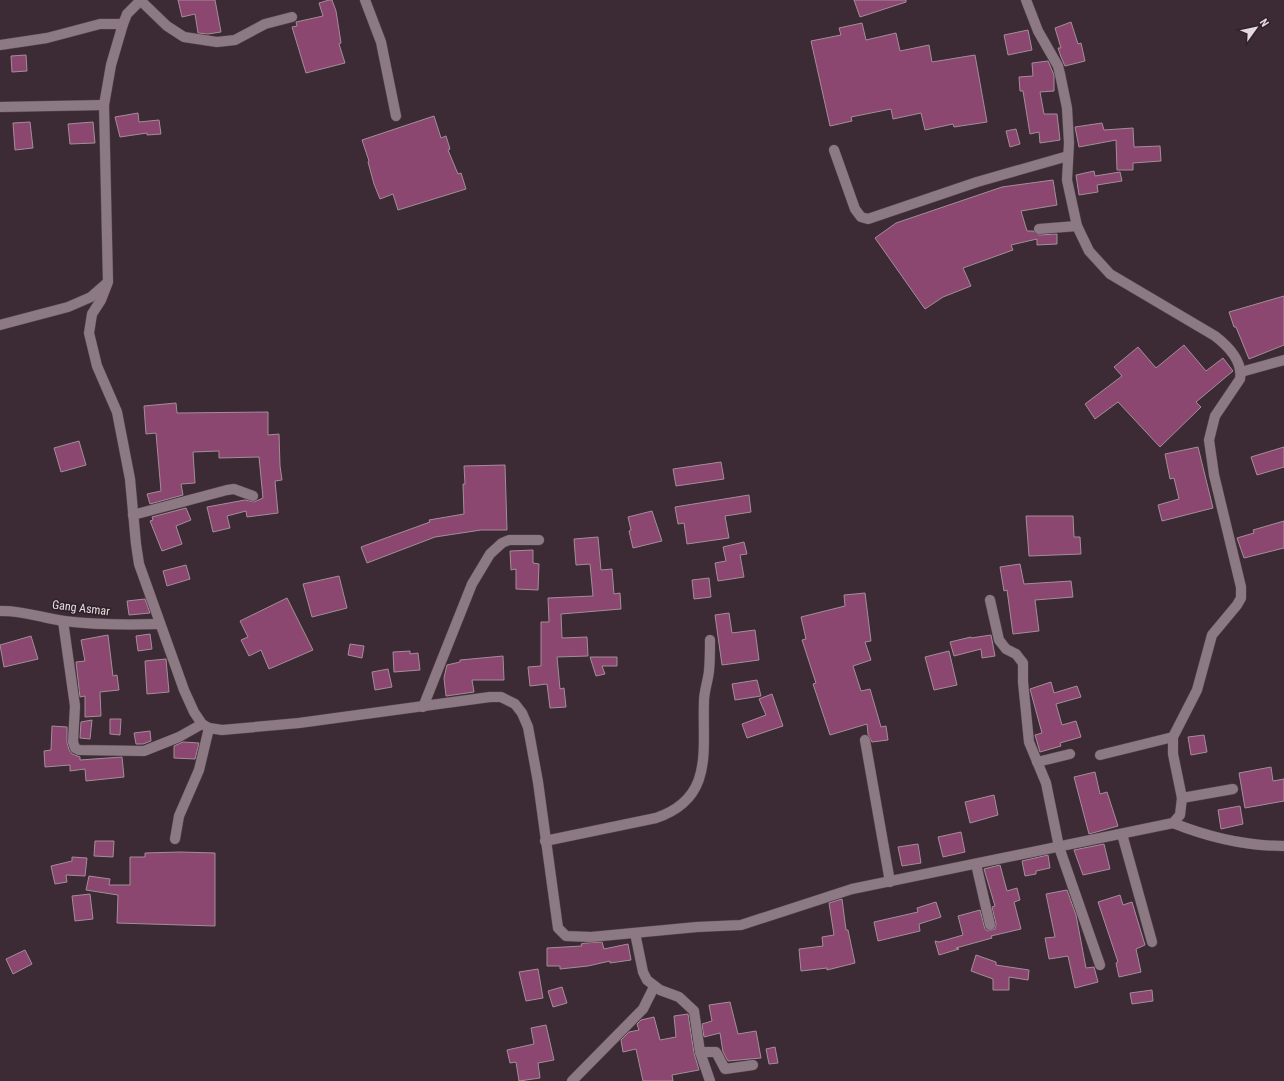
<svg xmlns="http://www.w3.org/2000/svg" width="1284" height="1081" font-family="'Roboto Condensed',sans-serif">
	<style>
		.building { fill: #8c4770; stroke: #a28e98 }
		.lines { fill: none; stroke-linecap: round; stroke-linejoin: round }
		.street-casing { stroke: #55474f; stroke-width: 11 }
		.street { stroke: #8c7983; stroke-width: 10 }
		.labels { text-anchor: middle; stroke-width: 3.5; stroke-linejoin: round; paint-order: stroke }
		.street-label { font-size: 12px; fill: #e5dadf; stroke: #31222a }
	</style>
	<rect width="100%" height="100%" fill="#3c2b34"/>
	<!-- building -->
	<g class="building">
		<path d="M178 0H215L221 32 208 34 198 33 195 14 182 17Z"/>
		<path d="M329 0H332L336 11 341 43 339 44 345 63 306 73 292 27 297 26 296 22 323 16 319 3Z"/>
		<path d="M854 0H906V2L860 17Z"/>
		<path d="M1071 22 1078 44 1081 43 1085 61 1065 66 1061 57 1058 48H1061L1055 28Z"/>
		<path d="M862 23 866 40 896 33 900 51 929 45 932 62 975 55 987 122 954 127 953 124 925 130 921 113 893 119 891 109 851 117 852 121 830 126 811 41 841 35 839 28Z"/>
		<path d="M1028 30 1032 50 1008 55 1004 35Z"/>
		<path d="M26 55 27 71 12 72 11 56Z"/>
		<path d="M1048 61 1054 75V91L1040 92 1044 114H1057L1060 140 1040 143 1039 132 1030 134 1023 91H1020L1019 77 1033 76 1032 63Z"/>
		<path d="M138 113 139 122 159 120 161 134 147 135V133L120 137 115 117Z"/>
		<path d="M434 116 441 138 446 136 450 149 448 150 458 174 461 173 466 189 398 210 393 194 380 199 374 184 368 162 369 161 362 140Z"/>
		<path d="M30 122 33 148 15 150 13 123Z"/>
		<path d="M93 122 95 143 70 144 68 124Z"/>
		<path d="M1102 123 1104 130 1133 128 1134 147 1160 146 1161 161 1133 163V170H1117L1116 140 1079 147 1075 127Z"/>
		<path d="M1016 129 1020 144 1010 147 1006 131Z"/>
		<path d="M1094 171 1095 176 1120 172 1122 181 1097 185 1098 192 1079 195 1076 175Z"/>
		<path d="M1053 180 1057 205 1021 211 1027 231H1033L1039 235 1057 234V244L1037 245V239L1011 245 1013 250 963 268 971 286 943 297 925 309 875 238 896 223 1002 187Z"/>
		<path d="M1284 296V345L1249 359 1236 327H1234L1229 312Z"/>
		<path d="M1184 345 1206 371 1223 358 1233 371 1196 402 1201 407 1160 447 1118 402 1095 419 1085 404 1122 376 1114 367 1138 347 1156 368Z"/>
		<path d="M176 403 177 413 268 412V435L279 434 280 466 282 480 275 481 278 513 247 517 246 511 227 516 230 528 213 532 207 507 245 500 254 502 263 498 259 457 219 458V451L193 452 195 483 181 484 183 495 150 504 147 494 161 491 156 433 146 434 144 406Z"/>
		<path d="M79 441 86 465 61 472 54 448Z"/>
		<path d="M1198 447 1213 508 1162 521 1158 505 1179 499 1174 478 1170 479 1165 454Z"/>
		<path d="M1284 447V467L1257 475 1251 457Z"/>
		<path d="M721 462 724 479 676 486 673 469Z"/>
		<path d="M505 465 507 530H481L435 537 367 563 361 547 430 522 429 520 464 514 463 484H465L464 466Z"/>
		<path d="M749 495 751 512 725 516 729 538 687 544 684 523 678 524 675 507Z"/>
		<path d="M186 508 191 520 176 526 182 544 162 551 150 521 153 520 152 517Z"/>
		<path d="M652 511 662 541 633 548 629 531 631 530 628 517Z"/>
		<path d="M1026 516H1073L1074 537H1080L1081 554 1029 556Z"/>
		<path d="M1284 521V548L1244 558 1237 538 1254 533 1253 530Z"/>
		<path d="M598 537 601 570 612 569 614 594 620 593 621 609 561 614 562 638 587 637 588 656 557 657 560 689 564 688 566 707 550 708 547 684 530 686 528 667 541 666V622H549L548 598 593 596 590 564 576 565 574 539Z"/>
		<path d="M744 542 747 554 740 555 744 577 718 581 715 563 726 561 723 547Z"/>
		<path d="M533 550V563L539 564 538 590 516 589V569L511 570 510 551Z"/>
		<path d="M1020 564 1024 584 1071 581 1073 597 1035 600 1039 631 1013 634 1007 590 1004 591 1000 567Z"/>
		<path d="M186 565 190 579 167 586 163 571Z"/>
		<path d="M339 576 347 608 312 617 303 584Z"/>
		<path d="M709 578 711 597 694 599 692 580Z"/>
		<path d="M865 593 871 641 865 642 871 660 853 666 861 691 870 689 881 727 886 726 888 740 872 742 868 734 867 724 830 735 813 684 816 683 802 640 806 639 801 617 845 606 844 595Z"/>
		<path d="M287 598 313 650 269 669 261 650 249 656 241 640 248 637 240 621Z"/>
		<path d="M145 599 150 613 129 615 127 601Z"/>
		<path d="M729 613 732 633 755 630 759 660 722 665 715 615Z"/>
		<path d="M150 634 152 649 138 651 136 636Z"/>
		<path d="M108 635 113 676 117 675 119 690 100 692 101 716 85 717V696L80 697 76 662 85 661 81 640Z"/>
		<path d="M991 635 995 656 982 658 981 649 954 656 950 642 971 637V638Z"/>
		<path d="M31 636 38 659 4 667 0 645Z"/>
		<path d="M350 644 364 646 362 658 348 655Z"/>
		<path d="M410 651V654L418 653 420 670 394 672 393 652Z"/>
		<path d="M949 651 957 685 934 690 925 657Z"/>
		<path d="M503 656 504 680H472L474 692 446 696 444 678 447 665 460 662V660Z"/>
		<path d="M590 657H617V666H602L605 674 596 676Z"/>
		<path d="M166 659 169 692 147 694 145 661Z"/>
		<path d="M388 669 392 687 375 690 372 672Z"/>
		<path d="M757 680 761 696 735 700 732 684Z"/>
		<path d="M1051 682 1054 693 1077 686 1081 697 1056 704 1062 725 1076 721 1081 737 1060 743 1061 746 1040 752 1035 735 1042 733 1030 689Z"/>
		<path d="M772 694 783 726 747 738 742 724 766 715 759 699Z"/>
		<path d="M110 719H121L120 735 110 734Z"/>
		<path d="M92 720 90 739 80 738 81 722Z"/>
		<path d="M52 726 67 727V742L69 750 72 754 80 757V760L122 757 124 777 86 781 85 769 70 771V765L45 767 44 751 51 750Z"/>
		<path d="M150 731 151 741 143 744H136L134 733Z"/>
		<path d="M1204 735 1207 752 1191 755 1188 737Z"/>
		<path d="M183 742 199 743 195 759 174 758V746Z"/>
		<path d="M1271 767 1273 781 1284 779V801L1245 808 1239 773Z"/>
		<path d="M1095 772 1100 794 1107 792 1118 826 1089 834 1074 777Z"/>
		<path d="M994 795 998 815 970 823 965 802Z"/>
		<path d="M1240 806 1243 824 1221 829 1218 810Z"/>
		<path d="M961 832 965 852 943 857 938 837Z"/>
		<path d="M95 841H114L113 857 94 856Z"/>
		<path d="M918 844 921 863 902 866 898 847Z"/>
		<path d="M1104 844 1110 869 1083 875 1074 850Z"/>
		<path d="M180 852 215 853V926L117 923 118 895 86 890 89 876 110 879 109 885H130V857H145V853Z"/>
		<path d="M1048 855 1050 868 1036 871V874L1025 876 1022 861Z"/>
		<path d="M72 857 87 858 85 876 66 875 67 882 55 884 51 866 72 861Z"/>
		<path d="M1000 865 1007 891 1017 888 1020 900 1014 902 1021 929 991 936 992 938 956 948 959 949 939 955 935 941 939 942 963 935 958 916 980 910 985 929 988 931 995 929 996 924 992 907 995 906 984 869Z"/>
		<path d="M1067 890 1076 915 1086 968 1094 967 1098 982 1075 988 1068 956 1049 959 1045 938 1055 937 1046 894Z"/>
		<path d="M90 894 93 919 75 921 72 896Z"/>
		<path d="M1120 895 1123 905 1132 902 1145 945 1136 949 1141 972 1119 977 1116 963 1118 962 1098 902Z"/>
		<path d="M842 899 846 930H848L855 963 827 970V968L801 971 799 949 823 946 822 937 834 935 829 903Z"/>
		<path d="M936 902 941 917 919 924 920 931 878 941 874 922 918 912 917 908Z"/>
		<path d="M602 942 604 949 628 944 631 960 610 963V961L588 966 560 969V966H547V948L582 946 581 944 586 943Z"/>
		<path d="M25 950 32 964 13 974 6 959Z"/>
		<path d="M976 955 996 962V965L1029 970 1028 980 1009 977V990H993V979L971 971Z"/>
		<path d="M538 969 543 998 526 1001 519 972Z"/>
		<path d="M562 987 567 1003 553 1007 548 991Z"/>
		<path d="M1152 990 1153 1001 1132 1004 1130 993Z"/>
		<path d="M730 1002 738 1034 756 1031 761 1058 728 1061 723 1052 720 1033 704 1037 702 1024 712 1021 709 1005Z"/>
		<path d="M688 1014 694 1053 699 1070 672 1075 673 1081H643L636 1049 623 1052 621 1040 629 1032 639 1030 637 1024 641 1020 654 1017 660 1040 676 1037 674 1016Z"/>
		<path d="M546 1025 554 1060 538 1063 540 1078 519 1081 516 1062 510 1063 507 1050 534 1044 531 1028Z"/>
		<path d="M775 1047 778 1063 769 1064 766 1049Z"/>
	</g>
	<g class="lines">
		<defs>
			<g id="street">
				<path d="M141 0 127 14 123 24 111 65 104 105 108 282 101 300 92 314 89 333 97 366 117 412 130 479 136 544 139 564 184 690 194 712 202 724 209 728 222 730 299 723 490 697H501L515 704 522 713 528 727 538 782 558 928 566 936 591 937 697 927 741 925 852 889 1173 823 1180 815 1182 798 1173 754V737L1197 690 1212 635 1237 605 1241 598V587L1214 475 1209 440 1215 416 1240 379C1243 361 1228 346 1215 336L1110 274 1089 251 1077 226 1067 180 1069 143 1067 108 1060 74 1058 66 1038 31 1026 0"/>
				<path d="M365 0 381 42 396 116"/>
				<path d="M141 1 167 26 184 37 217 42 235 40 265 24 292 17"/>
				<path d="M0 45 47 38 100 24H123"/>
				<path d="M0 107 104 105"/>
				<path d="M834 150 855 209 861 217 868 219 977 182 1068 156"/>
				<path d="M1039 229 1077 226"/>
				<path d="M0 325 68 307 91 297 107 283"/>
				<path d="M1241 372 1284 360"/>
				<path d="M133 515 227 490 234 489 253 496"/>
				<path d="M990 600 999 640 1006 649 1016 654 1023 663V682L1029 742 1046 783 1059 847 1100 965"/>
				<path d="M0 611C22 610 42 618 64 621 96 625 128 625 160 624"/>
				<path d="M63 621 75 706 73 742 75 748 79 750 144 751 179 737 202 724"/>
				<path d="M423 707 472 584 490 554 502 543 509 540H539"/>
				<path d="M865 740 890 882"/>
				<path d="M1100 755 1173 737"/>
				<path d="M1037 762 1070 754"/>
				<path d="M1182 798 1233 789"/>
				<path d="M1173 823C1208 837 1246 846 1284 846"/>
				<path d="M1122 834 1152 942"/>
				<path d="M175 839 179 816 199 770 209 728"/>
				<path d="M545 841 656 818C715 798 702 750 704 701 704 691 708 681 709 671 710 661 710 650 710 640"/>
				<path d="M976 864 990 925"/>
				<path d="M635 933 643 972 647 980 660 990 679 997 694 1011 700 1052 710 1081"/>
				<path d="M700 1052H716L725 1069 753 1065"/>
				<path d="M572 1081 643 1009 654 987"/>
			</g>
		</defs>
		<!-- street casing -->
		<use href="#street" class="street-casing"/>
		<!-- street -->
		<use href="#street" class="street"/>
	</g>
	<g class="labels">
		<!-- street labels -->
		<g class="street-label">
			<text transform="translate(81 608) rotate(7)" y="4">Gang Asmar</text>
		</g>
	</g>
	<!-- north arrow -->
	<g transform="translate(1256 28) rotate(57)" stroke="#31222a" stroke-width="3" paint-order="stroke">
	<path d="M0-3L7 15L0 10L-7 15Z" fill="#e5dadf"/>
	<text y="-6" font-size="11" font-weight="bold" text-anchor="middle" fill="#e5dadf">N</text>
	</g>
</svg>
